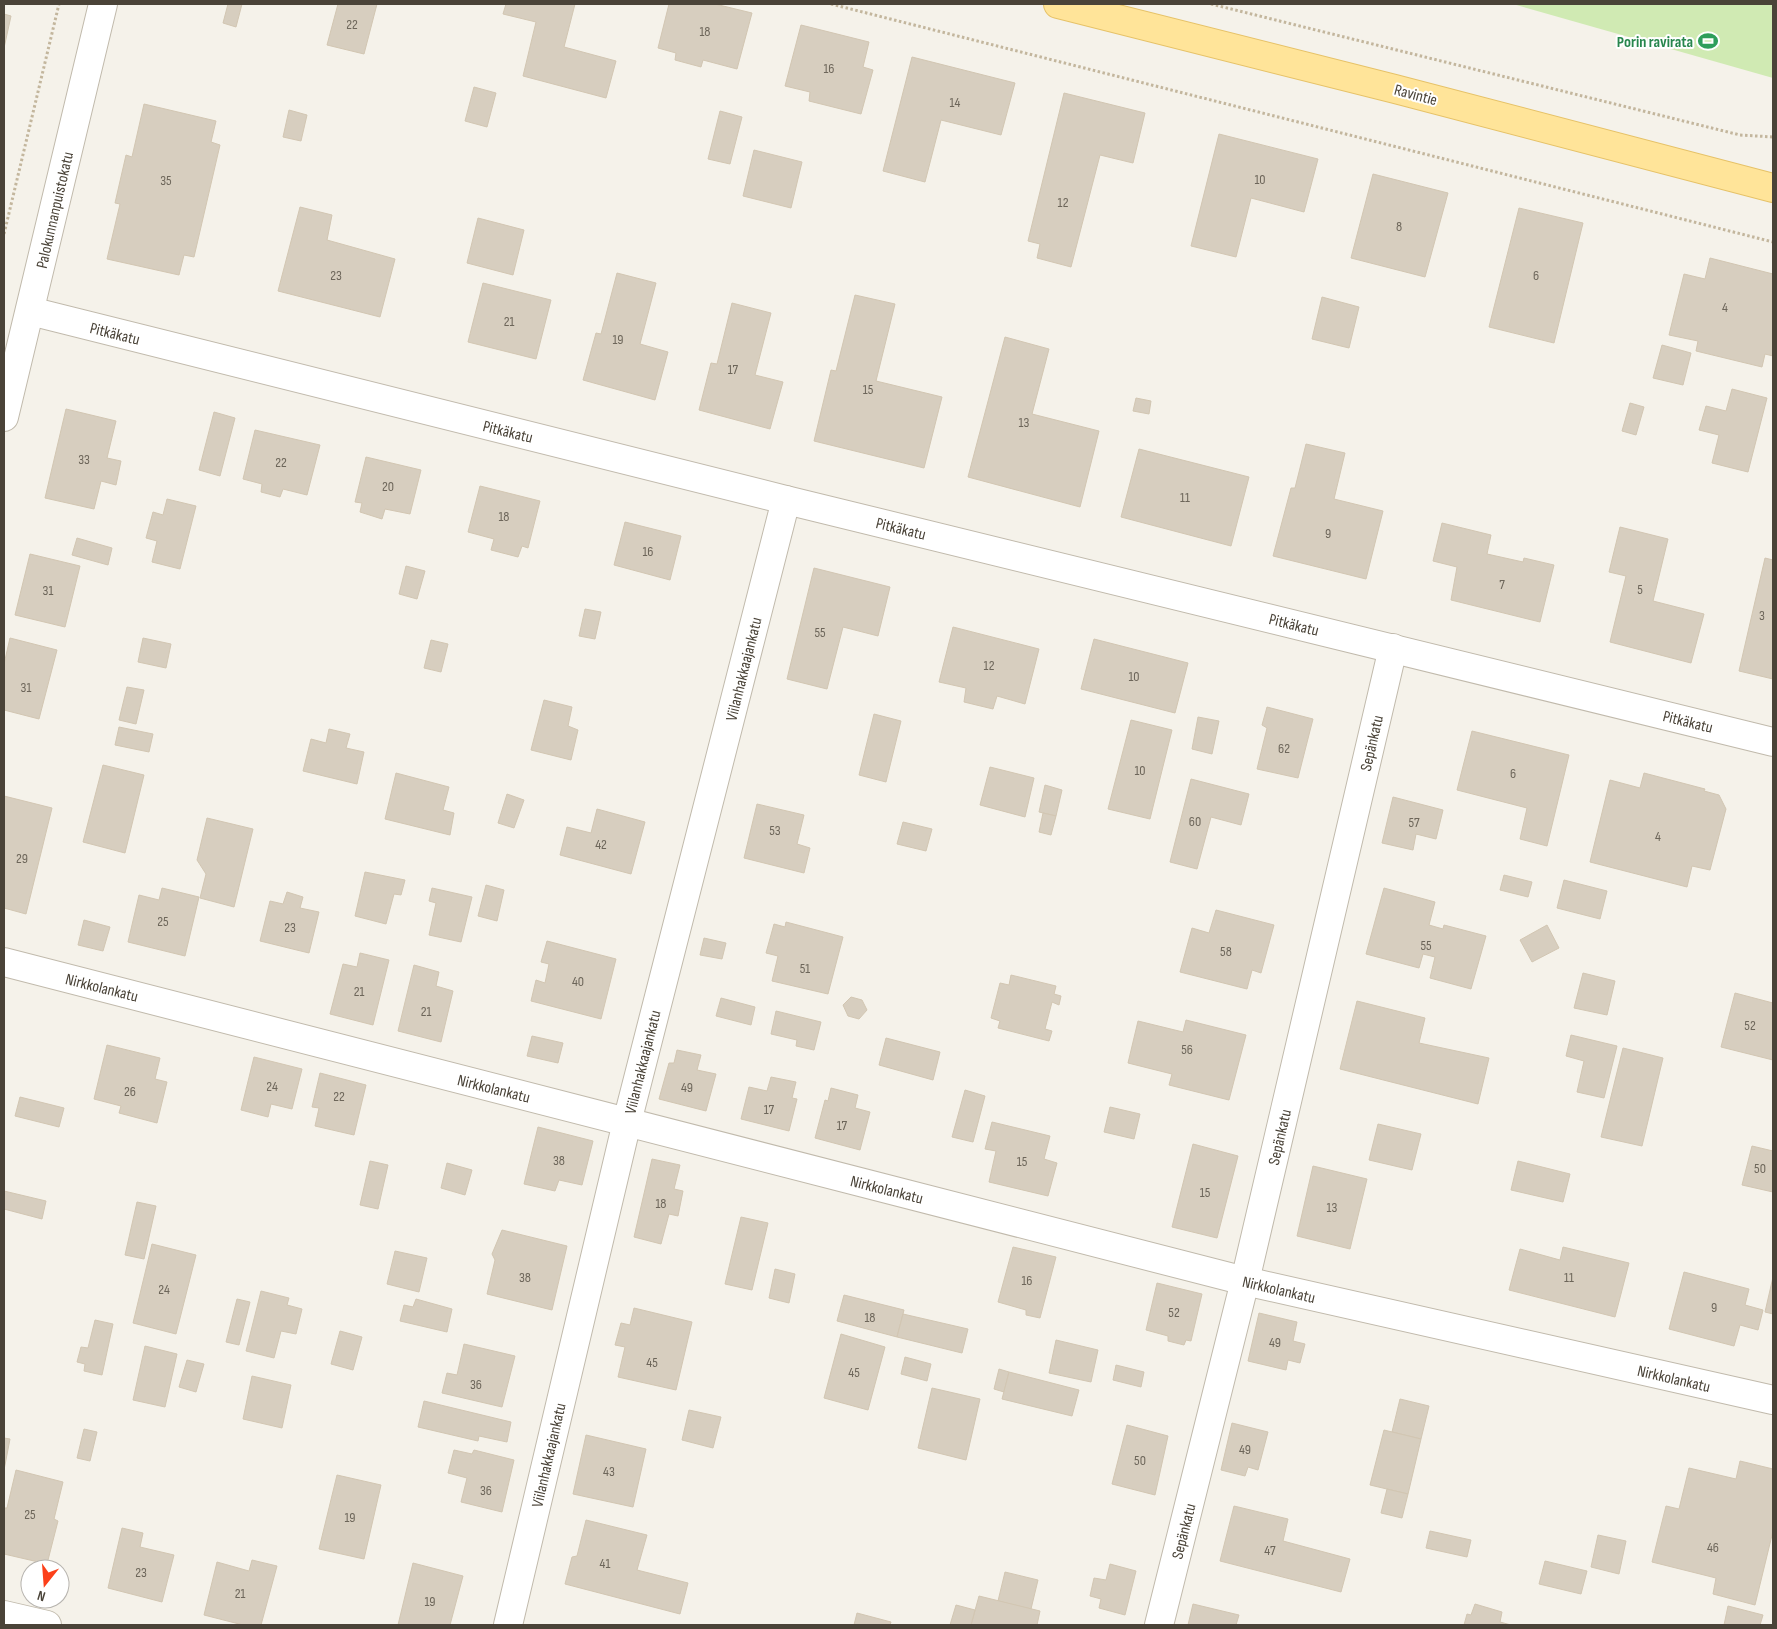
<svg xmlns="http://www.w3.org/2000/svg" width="1777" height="1629" font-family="'Sofia Sans Condensed',sans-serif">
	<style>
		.green { fill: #d0eab3 }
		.building { fill: #d7cebf; stroke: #d2c6b2 }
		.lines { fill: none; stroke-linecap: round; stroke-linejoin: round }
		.minor-casing { stroke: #c1baac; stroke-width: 30 }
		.major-casing { stroke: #e6c268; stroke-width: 30 }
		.path { stroke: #c3b69d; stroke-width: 3; stroke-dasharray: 2.5 2.5; stroke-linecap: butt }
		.minor { stroke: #fff; stroke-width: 28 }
		.major { stroke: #ffe499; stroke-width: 28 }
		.labels { text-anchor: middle; stroke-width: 4; stroke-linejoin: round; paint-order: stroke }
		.number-label { font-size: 14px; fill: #6d665a }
		.leisure-label { font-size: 16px; font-weight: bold; fill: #27864d; stroke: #fff; text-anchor: end }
		.street-label { font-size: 16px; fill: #4a4338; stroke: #fff }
	</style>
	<rect width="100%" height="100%" fill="#f5f2ea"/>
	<!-- green -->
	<path class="green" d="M1513 4H1773V78Z"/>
	<!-- building -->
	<g class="building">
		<path d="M228 4H242L236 27 223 23Z"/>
		<path d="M338 4H377L364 54 327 45Z"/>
		<path d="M506 4H575L564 47 616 61 606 98 523 76 536 22 503 14Z"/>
		<path d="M669 4H715L752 13 737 69 703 60 701 67 675 60 676 53 658 48Z"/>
		<path d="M4 14 11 16 4 48Z"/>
		<path d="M801 25 869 42 863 67 873 70 861 114 809 101 810 92 785 86Z"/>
		<path d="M912 57 1015 83 1001 135 941 120 925 182 883 171Z"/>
		<path d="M474 87 496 93 487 127 465 121Z"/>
		<path d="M1064 93 1145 113 1133 163 1100 155 1071 267 1037 258 1040 244 1028 241Z"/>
		<path d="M144 104 216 121 211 142 220 145 194 257 184 255 179 275 107 259 120 204 115 203 126 155 132 157Z"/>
		<path d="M289 110 307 115 301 141 283 137Z"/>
		<path d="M720 111 742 117 730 164 708 159Z"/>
		<path d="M1219 134 1318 159 1304 212 1251 198 1236 257 1191 246Z"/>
		<path d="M754 150 802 162 791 208 743 196Z"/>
		<path d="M1373 174 1448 193 1425 277 1351 258Z"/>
		<path d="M300 207 332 215 327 240 395 259 380 317 278 291Z"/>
		<path d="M1519 208 1583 223 1554 343 1489 327Z"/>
		<path d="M478 218 524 230 513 275 467 263Z"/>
		<path d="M1710 258 1773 274V356L1765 354 1762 367 1696 351 1698 341 1669 335 1684 274 1705 279Z"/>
		<path d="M617 273 656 283 640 344 668 352 655 400 583 380 596 333 601 334Z"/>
		<path d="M483 283 551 300 536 359 468 342Z"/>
		<path d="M855 295 895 304 876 381 942 397 924 468 814 441 831 370 836 371Z"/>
		<path d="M1322 297 1359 307 1349 348 1312 339Z"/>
		<path d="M732 303 771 313 755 375 783 382 770 429 699 410 711 363 717 364Z"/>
		<path d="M1005 337 1049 349 1032 414 1099 431 1080 507 968 477Z"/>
		<path d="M1662 345 1691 353 1683 385 1653 378Z"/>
		<path d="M1732 389 1767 398 1748 472 1712 463 1719 435 1699 430 1706 406 1726 411Z"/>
		<path d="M1136 398 1151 401 1149 414 1133 411Z"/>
		<path d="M1630 403 1644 407 1636 435 1622 431Z"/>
		<path d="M66 409 116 421 107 458 121 461 116 485 101 481 94 509 45 498Z"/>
		<path d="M214 412 235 418 220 476 199 470Z"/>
		<path d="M255 430 320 445 307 495 283 489 280 497 261 492 262 484 243 479Z"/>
		<path d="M1306 444 1345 453 1334 499 1383 511 1366 579 1273 556 1291 488H1295Z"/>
		<path d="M1139 449 1249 477 1231 546 1121 517Z"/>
		<path d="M366 457 421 470 410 514 385 509 382 519 360 512 362 503 355 502Z"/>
		<path d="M480 486 540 501 528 548 522 546 518 557 491 550 494 539 468 532Z"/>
		<path d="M167 499 196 506 180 569 152 562 157 541 146 538 153 512 163 515Z"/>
		<path d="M625 522 681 536 670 580 614 565Z"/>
		<path d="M1442 523 1491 535 1487 554 1523 562 1524 558 1554 565 1540 622 1451 600 1457 567 1433 561Z"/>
		<path d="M1620 527 1668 539 1653 601 1704 614 1691 663 1610 642 1626 576 1609 572Z"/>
		<path d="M77 538 112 548 108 565 72 555Z"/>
		<path d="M30 554 80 566 65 627 15 615Z"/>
		<path d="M1765 558 1773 560V679L1739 671Z"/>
		<path d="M406 566 425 571 417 599 399 594Z"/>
		<path d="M814 568 890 587 878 636 843 627 827 689 787 679Z"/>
		<path d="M585 609 601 612 595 639 579 636Z"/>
		<path d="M953 627 1039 649 1025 704 997 696 993 709 964 702 966 688 939 682Z"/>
		<path d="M10 638 57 650 39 719 4 710V664Z"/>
		<path d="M143 638 171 644 166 668 138 662Z"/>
		<path d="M1094 639 1188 663 1175 713 1081 689Z"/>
		<path d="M431 640 448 644 441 672 424 668Z"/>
		<path d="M127 687 144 690 136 724 119 720Z"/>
		<path d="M544 700 572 707 568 726 578 730 571 760 531 750Z"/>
		<path d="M1267 707 1313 719 1298 778 1257 769 1267 728 1262 725Z"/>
		<path d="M874 714 901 721 886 782 859 775Z"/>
		<path d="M1198 717 1219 721 1212 754 1192 749Z"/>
		<path d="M1131 720 1172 730 1150 819 1108 809Z"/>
		<path d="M119 727 153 734 149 752 115 745Z"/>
		<path d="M329 729 350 734 346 748 364 752 357 784 303 771 311 739 326 743Z"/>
		<path d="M1472 731 1569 755 1547 846 1520 839 1527 808 1457 790Z"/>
		<path d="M103 765 144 775 125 853 83 842Z"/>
		<path d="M990 767 1034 778 1025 817 980 805Z"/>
		<path d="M396 773 449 787 443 810 454 813 450 835 385 819Z"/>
		<path d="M1644 773 1705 789 1704 791 1719 795 1726 809 1710 870 1692 866 1687 887 1590 862 1610 780 1640 788Z"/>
		<path d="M1191 779 1249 794 1241 825 1211 817 1197 869 1170 862Z"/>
		<path d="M1045 785 1062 790 1056 816 1039 812Z"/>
		<path d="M507 794 524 800 514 828 498 823Z"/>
		<path d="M4 796 52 808 26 914 4 908Z"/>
		<path d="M1393 797 1443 810 1436 839 1416 834 1413 850 1382 843Z"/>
		<path d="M757 804 804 815 797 844 810 848 804 873 744 858Z"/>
		<path d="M597 809 645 822 631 874 560 855 567 827 591 833Z"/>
		<path d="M1043 813 1056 816 1051 835 1039 832Z"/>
		<path d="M207 818 253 829 234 907 200 898 206 874 197 860Z"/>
		<path d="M903 822 932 829 926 851 897 844Z"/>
		<path d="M365 872 405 880 401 895 394 894 386 924 355 916Z"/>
		<path d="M1504 875 1532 882 1528 897 1500 890Z"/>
		<path d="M1564 880 1607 891 1600 919 1557 908Z"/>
		<path d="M486 885 504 890 497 921 478 916Z"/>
		<path d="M162 888 199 897 185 956 128 942 139 895 159 900Z"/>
		<path d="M432 888 472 897 461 942 429 935 436 903 429 901Z"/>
		<path d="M1384 888 1435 902 1429 925 1443 929 1444 925 1486 936 1471 989 1430 978 1435 957 1423 954 1419 968 1366 954Z"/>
		<path d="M287 892 303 897 300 908 319 912 309 953 260 941 270 901 283 904Z"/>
		<path d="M1216 910 1274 925 1261 973 1252 970 1247 989 1180 972 1192 928 1209 933Z"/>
		<path d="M84 920 110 927 103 951 78 945Z"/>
		<path d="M786 922 843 937 828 994 772 981 778 956 766 953 774 924 785 927Z"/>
		<path d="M1547 925 1559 948 1532 962 1520 940Z"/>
		<path d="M704 938 726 943 722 959 700 955Z"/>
		<path d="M547 941 616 959 601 1019 531 1001 536 980 545 983 549 964 541 962Z"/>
		<path d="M360 953 389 960 373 1025 330 1014 343 964 357 967Z"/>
		<path d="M414 965 439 972 436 986 453 991 441 1042 398 1031Z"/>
		<path d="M1583 973 1615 981 1607 1015 1574 1008Z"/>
		<path d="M1011 975 1056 986 1054 994 1061 996 1059 1005 1052 1002 1045 1029 1052 1031 1049 1041 998 1028 1000 1021 991 1018 1000 983 1009 985Z"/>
		<path d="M1735 993 1773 1003V1060L1721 1047Z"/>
		<path d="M851 997 862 1000 867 1010 859 1019 848 1016 843 1005Z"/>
		<path d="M721 998 755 1007 751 1025 716 1016Z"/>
		<path d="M1357 1001 1425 1018 1419 1043 1489 1058 1478 1104 1340 1069Z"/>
		<path d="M776 1011 821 1022 814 1050 796 1046 797 1040 771 1034Z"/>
		<path d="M1186 1020 1246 1035 1229 1100 1169 1085 1172 1074 1128 1063 1138 1021 1183 1032Z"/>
		<path d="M1571 1035 1617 1046 1604 1098 1577 1092 1584 1061 1566 1056Z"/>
		<path d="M532 1036 563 1043 558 1063 527 1056Z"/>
		<path d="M886 1038 940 1052 933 1080 879 1065Z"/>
		<path d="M107 1045 160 1058 155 1079 167 1082 157 1123 119 1113 121 1106 94 1099Z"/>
		<path d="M1623 1048 1663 1058 1642 1146 1601 1137Z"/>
		<path d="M677 1050 701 1055 697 1070 716 1074 706 1111 659 1099 669 1063H674Z"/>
		<path d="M254 1057 302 1069 292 1109 271 1104 268 1117 241 1110Z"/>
		<path d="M320 1073 366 1085 354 1135 315 1126 319 1108 312 1107Z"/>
		<path d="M771 1077 796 1082 792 1098 797 1099 789 1131 741 1119 749 1087 767 1091Z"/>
		<path d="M831 1088 858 1095 855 1108 870 1112 860 1150 815 1138 825 1100 828 1101Z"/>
		<path d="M965 1090 985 1096 973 1142 952 1137Z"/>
		<path d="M20 1097 64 1108 59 1127 15 1116Z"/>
		<path d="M1110 1107 1140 1114 1134 1139 1104 1132Z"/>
		<path d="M992 1122 1050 1136 1044 1159 1057 1163 1048 1196 989 1182 996 1151 985 1149Z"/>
		<path d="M1378 1124 1421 1134 1412 1170 1369 1160Z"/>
		<path d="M538 1127 593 1141 582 1185 559 1180 555 1191 524 1184Z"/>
		<path d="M1193 1144 1238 1156 1217 1238 1172 1227Z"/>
		<path d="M1752 1146 1773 1151V1192L1742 1185Z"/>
		<path d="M652 1159 680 1165 674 1189 683 1191 678 1216 669 1214 661 1244 634 1237Z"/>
		<path d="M370 1161 388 1165 378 1209 360 1205Z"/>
		<path d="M1518 1161 1570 1174 1563 1202 1511 1190Z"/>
		<path d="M447 1163 472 1170 465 1195 441 1188Z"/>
		<path d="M1313 1166 1367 1179 1350 1249 1297 1236Z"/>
		<path d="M4 1191 46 1201 42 1219 4 1209Z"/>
		<path d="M137 1202 156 1206 144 1259 125 1255Z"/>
		<path d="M741 1217 768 1223 752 1290 725 1284Z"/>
		<path d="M502 1230 567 1246 552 1310 487 1294 495 1260 492 1254Z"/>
		<path d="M152 1244 196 1255 176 1334 133 1323Z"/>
		<path d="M1013 1247 1056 1257 1040 1318 1026 1315V1310L998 1302Z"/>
		<path d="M1563 1247 1629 1263 1615 1317 1509 1290 1520 1249 1560 1260Z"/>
		<path d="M395 1251 427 1258 419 1292 387 1284Z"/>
		<path d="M775 1269 795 1274 789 1303 769 1298Z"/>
		<path d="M1684 1272 1749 1289 1745 1305 1763 1310 1758 1330 1740 1325 1734 1346 1669 1329Z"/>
		<path d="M1773 1277V1314L1765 1312Z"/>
		<path d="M1157 1283 1202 1294 1191 1341 1186 1340 1184 1345 1168 1341V1336L1146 1330Z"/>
		<path d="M261 1291 289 1298 287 1305 302 1309 296 1334 281 1331 274 1358 246 1351Z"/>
		<path d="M844 1295 904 1310 897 1337 837 1321Z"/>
		<path d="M237 1299 250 1302 239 1345 226 1342Z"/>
		<path d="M416 1299 452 1309 447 1332 400 1321 404 1305 413 1307Z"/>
		<path d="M634 1308 692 1322 676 1390 618 1377 625 1347 615 1345 621 1323 630 1325Z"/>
		<path d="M1259 1313 1297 1322 1293 1341 1305 1344 1300 1363 1288 1360 1286 1370 1248 1361Z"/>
		<path d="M903 1314 968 1329 962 1353 897 1337Z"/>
		<path d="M95 1320 113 1324 102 1375 84 1371 85 1364 77 1362 81 1347 88 1348Z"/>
		<path d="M340 1331 362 1337 353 1370 331 1364Z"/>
		<path d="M841 1334 885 1347 868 1410 824 1398Z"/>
		<path d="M1056 1340 1098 1350 1091 1382 1049 1373Z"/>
		<path d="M464 1344 515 1356 502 1407 442 1393 447 1373 457 1375Z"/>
		<path d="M145 1346 177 1354 165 1407 133 1400Z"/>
		<path d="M905 1357 931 1364 927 1381 901 1374Z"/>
		<path d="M187 1360 204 1364 196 1392 179 1387Z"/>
		<path d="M1116 1365 1144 1372 1141 1387 1113 1380Z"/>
		<path d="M999 1369 1009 1372 1004 1392 994 1389Z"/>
		<path d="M1009 1372 1079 1390 1072 1416 1002 1399Z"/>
		<path d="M252 1376 291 1385 282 1428 243 1419Z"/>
		<path d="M932 1388 980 1399 966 1460 918 1448Z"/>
		<path d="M1400 1399 1429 1406 1421 1439 1392 1432Z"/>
		<path d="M424 1401 511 1422 507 1442 479 1436 478 1441 418 1427Z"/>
		<path d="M689 1410 721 1417 713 1448 682 1440Z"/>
		<path d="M1232 1423 1268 1432 1258 1470 1248 1467 1245 1476 1221 1470Z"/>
		<path d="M1127 1425 1168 1436 1155 1495 1112 1484Z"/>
		<path d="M84 1429 97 1432 90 1461 77 1458Z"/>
		<path d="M1384 1430 1421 1439 1408 1494 1370 1485Z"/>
		<path d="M586 1435 646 1449 633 1507 573 1494Z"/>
		<path d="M4 1438 10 1439 4 1470Z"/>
		<path d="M454 1450 472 1454 474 1450 514 1460 502 1512 461 1502 467 1478 448 1473Z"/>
		<path d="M1740 1461 1773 1469V1531L1755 1605 1713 1594 1716 1578 1652 1562 1666 1506 1679 1509 1689 1468 1736 1479Z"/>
		<path d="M16 1470 63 1482 54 1519 58 1521 47 1564 4 1554V1508H7Z"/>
		<path d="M337 1475 381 1485 364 1559 319 1549Z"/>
		<path d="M1387 1489 1408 1494 1402 1518 1381 1513Z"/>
		<path d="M1234 1506 1288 1519 1283 1541 1350 1559 1341 1592 1220 1561Z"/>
		<path d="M586 1520 647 1535 637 1570 688 1583 680 1614 565 1584 572 1557 577 1556Z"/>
		<path d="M122 1528 143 1533 140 1547 174 1555 162 1602 108 1588Z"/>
		<path d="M1430 1531 1471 1540 1467 1557 1426 1548Z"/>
		<path d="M1598 1535 1626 1541 1619 1574 1591 1567Z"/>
		<path d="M252 1560 277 1566 261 1625H243L204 1615 217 1562 249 1571Z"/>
		<path d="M1545 1561 1587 1571 1581 1594 1539 1584Z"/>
		<path d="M413 1563 463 1576 450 1625H398Z"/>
		<path d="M1110 1564 1136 1571 1125 1615 1099 1608 1101 1599 1090 1596 1094 1578 1106 1580Z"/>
		<path d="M1005 1572 1038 1580 1031 1609 998 1601Z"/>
		<path d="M979 1596 1040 1611 1037 1625H971Z"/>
		<path d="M1193 1604 1239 1615 1236 1625H1188Z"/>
		<path d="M1475 1604 1502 1612 1500 1622 1511 1625H1464L1467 1614 1471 1615Z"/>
		<path d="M956 1605 975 1610 971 1625H950Z"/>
		<path d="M1728 1606 1763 1615 1760 1625H1724Z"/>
		<path d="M857 1613 891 1622 890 1625H854Z"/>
	</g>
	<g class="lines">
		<defs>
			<g id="minor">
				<path d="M30 311 786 500 1773 742"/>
				<path d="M4 417 103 4"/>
				<path d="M4 962 1245 1281 1773 1400"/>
				<path d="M4 1615 47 1625"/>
				<path d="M508 1625 627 1122 786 500"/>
				<path d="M1159 1625 1245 1281 1393 648"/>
			</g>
			<path id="major" d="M1058 4 1395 89 1773 188"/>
		</defs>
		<!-- minor casing -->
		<use href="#minor" class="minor-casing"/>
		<!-- major casing -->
		<use href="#major" class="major-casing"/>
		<!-- path -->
		<g class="path">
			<path d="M831 4 1773 242"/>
			<path d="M1211 4 1740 135 1773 137"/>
			<path d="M4 234 59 4"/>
		</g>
		<!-- minor -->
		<use href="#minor" class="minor"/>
		<!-- major -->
		<use href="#major" class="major"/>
	</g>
	<!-- icons -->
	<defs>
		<symbol id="stadium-bare" viewBox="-9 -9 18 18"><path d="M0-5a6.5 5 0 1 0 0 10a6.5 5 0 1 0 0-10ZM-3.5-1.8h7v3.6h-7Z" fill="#2e9e5b" stroke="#fff" stroke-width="2.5" paint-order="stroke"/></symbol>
	</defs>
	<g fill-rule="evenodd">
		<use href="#stadium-bare" x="1694" y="27" width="28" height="28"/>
	</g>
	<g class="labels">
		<!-- number labels -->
		<g class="number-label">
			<text x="352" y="29">22</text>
			<text x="705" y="36">18</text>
			<text x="829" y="73">16</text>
			<text x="955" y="107">14</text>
			<text x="1260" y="184">10</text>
			<text x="166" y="185">35</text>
			<text x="1063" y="207">12</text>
			<text x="1399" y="231">8</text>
			<text x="336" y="280">23</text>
			<text x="1536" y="280">6</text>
			<text x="1725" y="312">4</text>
			<text x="509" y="326">21</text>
			<text x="618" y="344">19</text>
			<text x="733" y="374">17</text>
			<text x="868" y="394">15</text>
			<text x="1024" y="427">13</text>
			<text x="84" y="464">33</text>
			<text x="281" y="467">22</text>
			<text x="388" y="491">20</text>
			<text x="1185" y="502">11</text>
			<text x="504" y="521">18</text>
			<text x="1328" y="538">9</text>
			<text x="648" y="556">16</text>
			<text x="1502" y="589">7</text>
			<text x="1640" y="594">5</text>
			<text x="48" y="595">31</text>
			<text x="1762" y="620">3</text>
			<text x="820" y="637">55</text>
			<text x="989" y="670">12</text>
			<text x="1134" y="681">10</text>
			<text x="26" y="692">31</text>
			<text x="1284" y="753">62</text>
			<text x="1140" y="775">10</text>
			<text x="1513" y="778">6</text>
			<text x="1195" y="826">60</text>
			<text x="1414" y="827">57</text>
			<text x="775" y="835">53</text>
			<text x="1658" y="841">4</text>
			<text x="601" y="849">42</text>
			<text x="22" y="863">29</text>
			<text x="163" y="926">25</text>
			<text x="290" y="932">23</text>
			<text x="1426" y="950">55</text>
			<text x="1226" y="956">58</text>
			<text x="805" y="973">51</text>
			<text x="578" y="986">40</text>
			<text x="359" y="996">21</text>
			<text x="426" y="1016">21</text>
			<text x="1750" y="1030">52</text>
			<text x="1187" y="1054">56</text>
			<text x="272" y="1091">24</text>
			<text x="687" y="1092">49</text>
			<text x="130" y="1096">26</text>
			<text x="339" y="1101">22</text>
			<text x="769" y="1114">17</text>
			<text x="842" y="1130">17</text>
			<text x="559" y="1165">38</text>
			<text x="1022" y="1166">15</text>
			<text x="1760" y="1173">50</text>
			<text x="1205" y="1197">15</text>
			<text x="661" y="1208">18</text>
			<text x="1332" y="1212">13</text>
			<text x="525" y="1282">38</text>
			<text x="1569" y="1282">11</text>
			<text x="1027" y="1285">16</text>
			<text x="164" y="1294">24</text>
			<text x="1714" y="1312">9</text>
			<text x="1174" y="1317">52</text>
			<text x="870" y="1322">18</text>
			<text x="1275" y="1347">49</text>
			<text x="652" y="1367">45</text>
			<text x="854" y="1377">45</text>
			<text x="476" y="1389">36</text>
			<text x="1245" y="1454">49</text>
			<text x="1140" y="1465">50</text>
			<text x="609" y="1476">43</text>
			<text x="486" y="1495">36</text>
			<text x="30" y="1519">25</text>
			<text x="350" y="1522">19</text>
			<text x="1713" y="1552">46</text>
			<text x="1270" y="1555">47</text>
			<text x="605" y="1568">41</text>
			<text x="141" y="1577">23</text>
			<text x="240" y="1598">21</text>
			<text x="430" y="1606">19</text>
		</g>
		<!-- leisure labels -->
		<g class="leisure-label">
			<text x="1693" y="47">Porin ravirata</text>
		</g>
		<!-- street labels -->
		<g class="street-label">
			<text transform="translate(1416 94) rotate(15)" y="6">Ravintie</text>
			<text transform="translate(54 210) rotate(-77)" y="6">Palokunnanpuistokatu</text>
			<text transform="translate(115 333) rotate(14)" y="6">Pitkäkatu</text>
			<text transform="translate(508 431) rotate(14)" y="6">Pitkäkatu</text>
			<text transform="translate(901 528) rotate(14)" y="6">Pitkäkatu</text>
			<text transform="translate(1294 624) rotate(14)" y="6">Pitkäkatu</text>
			<text transform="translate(743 669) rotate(-76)" y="6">Viilanhakkaajankatu</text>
			<text transform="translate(1688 721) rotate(14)" y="6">Pitkäkatu</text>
			<text transform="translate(1371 743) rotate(-77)" y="6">Sepänkatu</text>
			<text transform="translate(102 987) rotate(14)" y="6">Nirkkolankatu</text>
			<text transform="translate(642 1062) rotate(-76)" y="6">Viilanhakkaajankatu</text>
			<text transform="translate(494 1088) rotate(14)" y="6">Nirkkolankatu</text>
			<text transform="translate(1279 1137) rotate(-77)" y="6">Sepänkatu</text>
			<text transform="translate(887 1189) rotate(14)" y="6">Nirkkolankatu</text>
			<text transform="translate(1279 1289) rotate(13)" y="6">Nirkkolankatu</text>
			<text transform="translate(1674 1378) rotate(13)" y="6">Nirkkolankatu</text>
			<text transform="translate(548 1455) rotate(-77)" y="6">Viilanhakkaajankatu</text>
			<text transform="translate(1183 1531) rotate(-76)" y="6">Sepänkatu</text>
		</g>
	</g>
	<!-- border -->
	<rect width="1777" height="1629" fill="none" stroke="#4a4338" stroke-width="10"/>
	<!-- north arrow -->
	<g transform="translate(45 1584) rotate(197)"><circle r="24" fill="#ffffff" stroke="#b7b4af"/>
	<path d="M0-4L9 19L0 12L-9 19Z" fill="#fc401a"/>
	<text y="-8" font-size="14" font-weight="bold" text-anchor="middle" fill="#4a4338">N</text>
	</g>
</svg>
